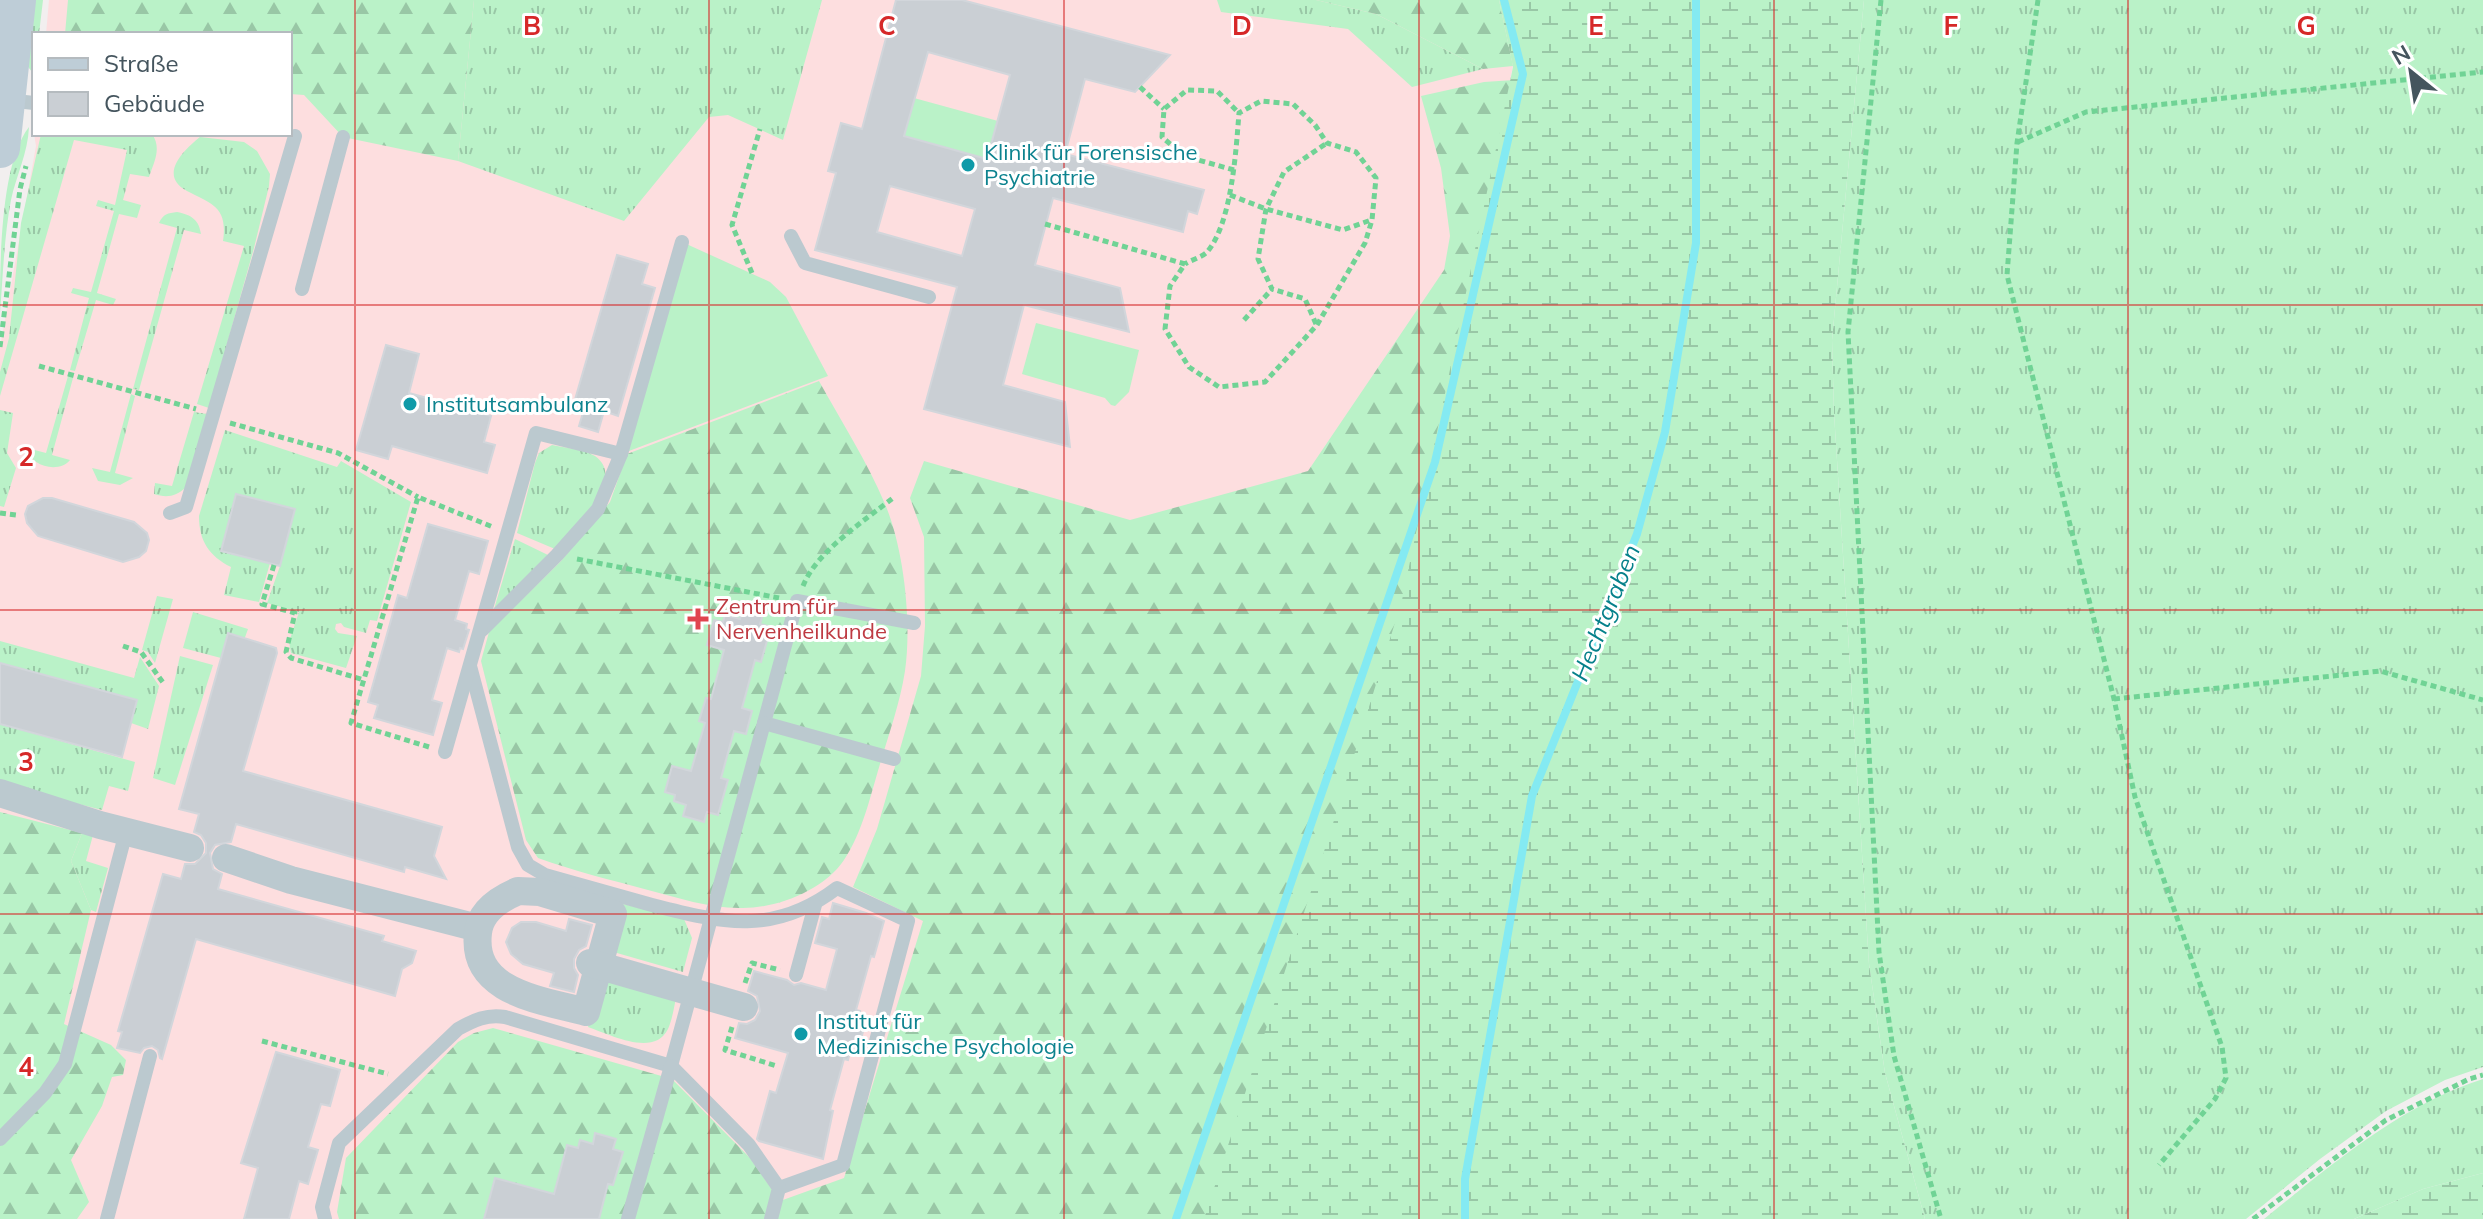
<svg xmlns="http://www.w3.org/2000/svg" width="2483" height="1219" font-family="Mulish,sans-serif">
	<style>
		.medical { fill: #fddedf }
		.grass { fill: url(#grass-tufts) }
		.forest { fill: url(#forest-firs) }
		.wetland { fill: url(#wetland-marsh) }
		.garden { fill: #baf2c8 }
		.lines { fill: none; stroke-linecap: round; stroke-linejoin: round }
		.stream { stroke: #84eaf2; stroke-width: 8 }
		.building { fill: #cacfd4; stroke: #d2d6db; stroke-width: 2; fill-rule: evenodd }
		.path { stroke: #70d395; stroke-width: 5; stroke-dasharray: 6 4; stroke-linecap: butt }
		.lane { stroke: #bbc9cf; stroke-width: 14 }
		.street { stroke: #bbc9cf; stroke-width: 28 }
		.secondary { stroke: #becdd7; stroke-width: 40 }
		.grid { fill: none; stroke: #d62828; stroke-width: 2; stroke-opacity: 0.55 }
		.culture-dot { fill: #0f9aa8; stroke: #fff; stroke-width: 3 }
		.health-dot { fill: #e0444e; stroke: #fff; stroke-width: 3 }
		.labels { text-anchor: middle; stroke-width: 6; stroke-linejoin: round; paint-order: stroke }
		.culture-label { font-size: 22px; fill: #0d838f; stroke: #fff; text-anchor: start }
		.health-label { font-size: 22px; fill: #be3a42; stroke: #fff; text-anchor: start }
		.water-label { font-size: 24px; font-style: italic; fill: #06818b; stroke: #fff }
		.grid-label { font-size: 26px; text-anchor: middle; font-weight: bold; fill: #d62828; stroke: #fff; stroke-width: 6; stroke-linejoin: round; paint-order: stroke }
	</style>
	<defs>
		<pattern id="grass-tufts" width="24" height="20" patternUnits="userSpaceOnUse" patternTransform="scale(2)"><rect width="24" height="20" fill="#baf2c8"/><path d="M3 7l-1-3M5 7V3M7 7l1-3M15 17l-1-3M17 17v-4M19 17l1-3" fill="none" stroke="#99c7a6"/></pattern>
		<pattern id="forest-firs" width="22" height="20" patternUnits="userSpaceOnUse" patternTransform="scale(2)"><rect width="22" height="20" fill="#baf2c8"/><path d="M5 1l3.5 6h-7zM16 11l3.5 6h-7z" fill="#99c7a6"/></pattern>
		<pattern id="wetland-marsh" width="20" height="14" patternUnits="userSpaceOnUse" patternTransform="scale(2)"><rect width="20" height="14" fill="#baf2c8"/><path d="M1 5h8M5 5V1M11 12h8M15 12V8" fill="none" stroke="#99c7a6"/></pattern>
	</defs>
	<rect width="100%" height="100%" fill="#f2efef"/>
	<!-- medical -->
	<path class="medical" d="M49 0H1499L1513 66 1402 600 1204 1219H0V347L36 146 34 134H290V34H46Z"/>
	<!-- grass -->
	<g class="grass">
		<path d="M33 0H43L39 34H34V75L27 65Z"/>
		<path d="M474 0H822L783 140 728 115 709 117 624 221 458 161Z"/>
		<path d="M1217 0H1316L1376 14 1483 69 1412 87 1348 29 1221 12Z"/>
		<path d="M1864 0H2483V1067L2445 1080 2386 1111 2320 1159 2246 1219H1925L1885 1073 1869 964 1834 413 1832 340Z"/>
		<path d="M29 127C28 153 16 176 11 200 4 237 3 276 0 313 0 264 0 164 29 127Z"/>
		<path d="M41 134H152C162 148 154 162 149 177L130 174 123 200 141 205 137 218 119 214 97 293 116 299 113 305 96 300 75 371 70 370 89 298 71 293 73 288 91 292 114 211 96 206 98 200 115 205 127 150 74 140 0 396V372L9 338 21 223Z"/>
		<path d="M200 137 244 142 257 151 270 174 269 186 254 248 209 408 197 404 244 246 223 241C228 207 212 204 187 191 157 175 185 149 200 137Z"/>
		<path d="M177 212C192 215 199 220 201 234L184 230 139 390 133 389 177 228 159 223C163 214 168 213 177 212Z"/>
		<path d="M68 376 73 378 52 455 70 460C59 474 29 466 27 448L46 453Z"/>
		<path d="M131 394 135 396 115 473 133 478 120 485 98 481 92 468 110 472Z"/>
		<path d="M0 410 13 413 7 453 16 468 4 507 0 506Z"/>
		<path d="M194 412 207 414 186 487C176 497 166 498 154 494L155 483 172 486Z"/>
		<path d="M225 430 337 467 341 461 411 502 377 621 370 620 366 633 344 627 341 623 336 624 335 629 338 633 357 636 346 668 291 653 289 642 299 612 267 603 280 566 294 509 236 494 270 563 259 602 224 595 231 567C209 556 199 541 199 516Z"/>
		<path d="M552 445C565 448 584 449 595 456 629 480 571 531 555 549L517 533 535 463 539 453Z"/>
		<path d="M515 539 548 555 494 609Z"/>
		<path d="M157 596 173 599 155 663 148 652 142 650Z"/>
		<path d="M193 612 248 629 243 643 221 658 183 648Z"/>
		<path d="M0 641 134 678 140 657 159 686 148 729 131 723 137 700 0 663Z"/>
		<path d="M180 656 213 665 175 785 153 778Z"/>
		<path d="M0 724 135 762 128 791 109 786 102 810 0 784Z"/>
		<path d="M82 833 93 835 86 861 108 868 96 912 91 910 71 861Z"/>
		<path d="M623 904 684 919 692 938 683 972 610 951Z"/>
		<path d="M601 979 676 998C674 1008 672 1020 668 1029 654 1058 609 1034 588 1027Z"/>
		<path d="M2483 1079V1173L2423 1189 2354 1219H2264C2330 1166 2400 1105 2483 1079Z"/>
	</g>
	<!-- forest -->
	<g class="forest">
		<path d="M68 0H474L458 161 343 137 304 95 290 94V34H65Z"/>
		<path d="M1316 0H1499L1513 66 1483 69 1376 14Z"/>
		<path d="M1514 80 1403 613 1209 1219H339L337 1212 346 1158 458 1042 474 1033 493 1028 672 1079 750 1158 780 1201 844 1178 923 921 853 887 877 829 921 676 925 626 924 537 910 498 924 461 1130 520 1308 471 1444 270 1450 236 1441 168 1421 96 1484 82Z"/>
		<path d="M819 381C841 421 867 461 885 504 904 549 912 622 905 671 900 703 889 733 880 764 870 797 863 831 844 860 824 890 778 908 743 908 711 909 679 898 648 890 611 880 574 871 538 858L526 840 481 661 489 632 561 561 610 502 627 454Z"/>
		<path d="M0 812 82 833 71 861 91 910 64 1024 111 1045 126 1060 123 1075 112 1077 102 1106 71 1160 89 1202 77 1219H0Z"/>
	</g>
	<!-- wetland -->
	<g class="wetland">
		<path d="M1499 0H1864L1832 340 1834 413 1869 964 1885 1073 1925 1219H1204L1331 830 1402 600 1513 67Z"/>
		<path d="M2483 1173V1219H2354L2423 1189Z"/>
	</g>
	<!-- garden -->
	<g class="garden">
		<path d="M914 98 998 121 987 159 904 136Z"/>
		<path d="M682 242 770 282 786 297 828 376 621 454Z"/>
		<path d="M1036 323 1139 350 1129 392 1115 406 1111 405 1105 398 1022 374Z"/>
	</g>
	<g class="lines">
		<!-- stream -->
		<g class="stream">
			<path d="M1176 1219 1435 462 1523 74 1504 0"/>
			<path d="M1465 1219V1179L1532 796 1637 534 1665 432 1696 243V0"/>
		</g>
	</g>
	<!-- building -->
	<g class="building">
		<path d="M896 0H962L1170 55 1135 92 1085 79 1065 154 1204 190 1197 214 1188 211 1183 232 1053 198 1035 265 1120 288 1129 332 1024 305 1003 385 1065 402 1070 447 924 409 957 287 815 250 836 173 828 171 841 123 862 129ZM928 52 1010 75 987 159 904 136ZM890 186 975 209 962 256 877 232Z"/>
		<path d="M617 255 648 264 642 284 655 288 618 416 604 411 598 432 579 426 585 406 574 403Z"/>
		<path d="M386 345 419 354 409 393 491 416 484 442 495 445 487 473 392 446 388 459 356 450Z"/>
		<path d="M236 494 295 509 280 566 221 551Z"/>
		<path d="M43 498H52L134 522 147 533 149 540 146 551 139 557 123 562 38 536 27 523 25 514 28 506Z"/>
		<path d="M428 524 488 541 479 574 469 571 455 620 467 624 466 629 469 630 463 649 460 648 459 652 447 648 432 700 442 703 433 735 374 718 378 705 368 702 398 595 407 598Z"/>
		<path d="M742 608 763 614 760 624 771 627 761 662 755 660 742 708 752 711 746 734 734 731 721 778 728 780 718 815 707 812 704 822 683 816 686 805 674 801 675 795 665 792 672 766 691 771 705 723 699 721 706 698 711 699 724 650 707 645 714 620 723 622 725 615 740 619Z"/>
		<path d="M228 633 276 648 277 653 243 771 442 827 434 856 446 879 405 867 404 872 236 824 231 842 215 845 210 853 213 869 222 874 218 889 384 936 382 941 416 951 412 963 402 969 395 996 196 939 162 1059 160 1058 158 1050 152 1046 144 1048 140 1053 117 1048 122 1032 118 1031 163 874 181 879 185 864H195L206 853V843L201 835 194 832 199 814 179 809Z"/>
		<path d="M0 663 137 700 122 757 0 724Z"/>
		<path d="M833 903 866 913 884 921 874 957 871 956 856 1010 860 1011 857 1021 865 1023 860 1044 857 1050 851 1048 848 1060 844 1059 830 1110 833 1111 823 1159 759 1141 757 1139 770 1091 776 1093 788 1053 735 1038 739 1023 747 1024 755 1020 760 1011 757 996 748 991 754 971 787 980 794 985 801 983 826 990 837 949 815 943 822 917 829 919Z"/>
		<path d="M569 919 592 925 586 946 579 950 574 959V968L578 975 574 992 550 986 554 973 523 964 511 954 506 942 512 928 521 922H536L566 931Z"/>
		<path d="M276 1052 340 1070 330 1106 321 1104 308 1147 318 1150 308 1184 299 1181 289 1219H244L258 1168 241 1163Z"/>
		<path d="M595 1133 616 1139 613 1149 623 1152 613 1185 608 1184 599 1219H484L495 1178 554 1194 567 1145 578 1148 580 1140 593 1144Z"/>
	</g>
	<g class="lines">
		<!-- path -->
		<g class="path">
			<path d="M1881 0 1848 332 1879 952 1894 1056 1941 1219"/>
			<path d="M2038 0 2017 143 2007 275 2114 699 2135 797 2222 1047 2226 1078 2215 1099 2159 1165"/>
			<path d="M1140 87 1164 109"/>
			<path d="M2018 142 2086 112 2483 72"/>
			<path d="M1234 170 1184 156 1162 137 1164 109 1187 90 1217 91 1239 113"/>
			<path d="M1230 195 1266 209 1343 230 1371 220"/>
			<path d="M1045 224 1185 264 1170 286 1165 329 1189 367 1219 387 1265 382 1317 325 1365 243 1372 220 1376 178 1356 152 1327 143 1315 125 1293 104 1261 101 1239 113C1236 150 1232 223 1207 252 1202 257 1191 260 1185 264"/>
			<path d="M752 273 732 225 760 129"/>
			<path d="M1244 320 1272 289"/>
			<path d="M1316 324 1305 299 1272 289 1258 259 1266 209 1284 172 1327 143"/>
			<path d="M0 347 20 189 26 166"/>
			<path d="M39 366 196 409"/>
			<path d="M230 423 338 453 418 497"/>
			<path d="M0 513 16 515"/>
			<path d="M577 559 779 598"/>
			<path d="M274 565 262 604 295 613 286 652 291 658 364 680"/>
			<path d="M803 586C816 552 864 521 893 498"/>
			<path d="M123 646 141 652 164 684"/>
			<path d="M2114 699 2380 671 2483 700"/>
			<path d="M429 747 351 723 418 497 493 527"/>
			<path d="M745 983 752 963 780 970"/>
			<path d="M732 1027 725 1050 777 1066"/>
			<path d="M262 1041 388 1074"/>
			<path d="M2253 1219 2386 1120 2469 1079 2483 1075"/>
		</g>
		<!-- lane -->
		<g class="lane">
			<path d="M7 100 34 103"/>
			<path d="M791 236 805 263 929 297"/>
			<path d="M302 289 343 137"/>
			<path d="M170 513 186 507 295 136"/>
			<path d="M482 630 557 555 598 509 621 454"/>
			<path d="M470 666 518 847 528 865 545 875C581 885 616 895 652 905 722 923 774 936 837 888L908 921 843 1165 779 1188"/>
			<path d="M445 752 536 433 621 454 682 242"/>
			<path d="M894 759 764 723 797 601 914 623"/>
			<path d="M796 975 815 905"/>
			<path d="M0 1139 45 1093 65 1064 126 832"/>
			<path d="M107 1219 150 1056"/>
			<path d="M325 1219 322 1207 339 1143 458 1029C474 1020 487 1014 505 1017L671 1066 764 723"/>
			<path d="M628 1219 671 1066 749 1145 779 1188 771 1219"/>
		</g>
		<!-- street -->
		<g class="street">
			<path d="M0 793 100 825 190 848"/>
			<path d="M226 858 291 880 478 928"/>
			<path d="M518 891 540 892 613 914 586 1012C542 1000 471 993 478 933 480 911 499 899 518 891Z"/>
			<path d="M590 963 744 1007"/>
		</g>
		<!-- secondary -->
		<path class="secondary" d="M0 148 16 0"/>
	</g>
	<!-- grid -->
	<path class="grid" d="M355 0V1219M709 0V1219M1064 0V1219M1419 0V1219M1774 0V1219M2128 0V1219M0 305H2483M0 610H2483M0 914H2483"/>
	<!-- markers -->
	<g class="culture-dot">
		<circle cx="968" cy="165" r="8"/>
		<circle cx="410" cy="404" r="8"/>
		<circle cx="801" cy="1034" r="8"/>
	</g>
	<path class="health-dot" d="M694 607h8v8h8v8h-8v8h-8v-8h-8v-8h8z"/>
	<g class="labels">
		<!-- culture labels -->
		<g class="culture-label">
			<text x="984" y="160">Klinik für Forensische<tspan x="984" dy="25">Psychiatrie</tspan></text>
			<text x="426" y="412">Institutsambulanz</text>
			<text x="817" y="1029">Institut für<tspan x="817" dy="25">Medizinische Psychologie</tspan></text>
		</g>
		<!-- health labels -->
		<g class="health-label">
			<text x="716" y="614">Zentrum für<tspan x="716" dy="25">Nervenheilkunde</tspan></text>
		</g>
		<!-- water labels -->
		<g class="water-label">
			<text transform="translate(1606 613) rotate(-68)" y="8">Hechtgraben</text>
		</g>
	</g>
	<g class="grid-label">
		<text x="532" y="35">B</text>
		<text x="887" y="35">C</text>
		<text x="1242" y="35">D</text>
		<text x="1596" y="35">E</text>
		<text x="1951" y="35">F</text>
		<text x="2306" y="35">G</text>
		<text x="26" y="466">2</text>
		<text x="26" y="771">3</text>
		<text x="26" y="1076">4</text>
	</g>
	<!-- legend -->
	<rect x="32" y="32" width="260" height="104" fill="#ffffff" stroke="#b5bbbf" stroke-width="2"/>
	<rect x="48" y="58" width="40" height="12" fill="#becdd7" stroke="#b5bbbf" stroke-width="2"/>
	<text x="104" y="72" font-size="24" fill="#45555e">Straße</text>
	<rect x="48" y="92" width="40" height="24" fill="#cacfd4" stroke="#b5bbbf" stroke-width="2"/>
	<text x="104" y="112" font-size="24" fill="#45555e">Gebäude</text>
	<!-- north arrow -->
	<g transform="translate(2411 72) rotate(330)" stroke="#ffffff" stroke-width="6" paint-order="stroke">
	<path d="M0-6L14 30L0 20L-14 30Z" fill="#45555e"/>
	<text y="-12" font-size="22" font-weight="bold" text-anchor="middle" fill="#45555e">N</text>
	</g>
</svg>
